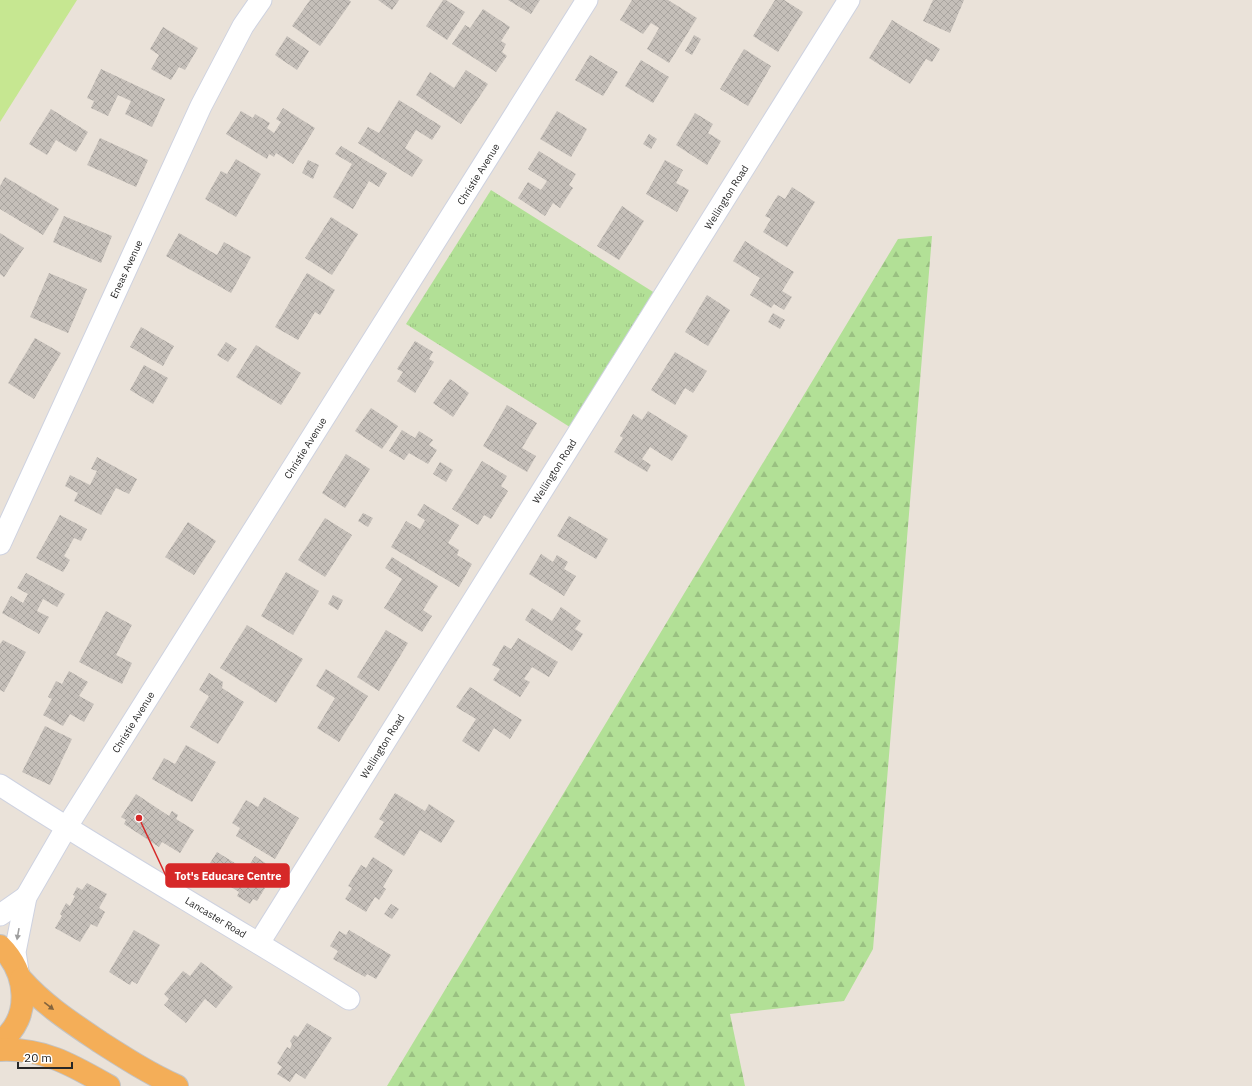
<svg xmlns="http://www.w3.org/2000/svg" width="1252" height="1086" font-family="'IBM Plex Sans',sans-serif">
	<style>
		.grass { fill: url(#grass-tufts) }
		.forest { fill: url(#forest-firs) }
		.pitch { fill: #c6e791 }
		.building { fill: url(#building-cross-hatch) }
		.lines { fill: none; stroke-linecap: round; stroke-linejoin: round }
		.minor-casing { stroke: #ced2e0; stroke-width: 23 }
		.trunk-casing { stroke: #c3c3c3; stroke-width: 24 }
		.minor { stroke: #fff; stroke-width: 21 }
		.trunk { stroke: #f4ae58; stroke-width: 22 }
		.oneway { fill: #9e9e9e }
		.oneway2 { fill: #83643d }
		.labels { text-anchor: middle; stroke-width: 3.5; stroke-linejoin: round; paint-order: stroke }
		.street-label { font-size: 10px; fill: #272727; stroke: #fff }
		.leader { fill: none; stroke: #d62828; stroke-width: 1.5 }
		.callout-dot { fill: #d62828; stroke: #fff; stroke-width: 1.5 }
		.callout { fill: #d62828; stroke: #d62828; stroke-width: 1.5 }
		.callout-label { font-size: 11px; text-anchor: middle; font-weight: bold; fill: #fff }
	</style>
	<defs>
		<pattern id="grass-tufts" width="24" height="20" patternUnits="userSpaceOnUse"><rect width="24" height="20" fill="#b2e096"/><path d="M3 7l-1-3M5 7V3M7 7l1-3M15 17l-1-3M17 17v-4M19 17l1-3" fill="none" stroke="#99c081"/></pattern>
		<pattern id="forest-firs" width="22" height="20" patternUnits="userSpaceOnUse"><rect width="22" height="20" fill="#b2e096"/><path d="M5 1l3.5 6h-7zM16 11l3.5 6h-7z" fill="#99c081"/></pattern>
		<pattern id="building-cross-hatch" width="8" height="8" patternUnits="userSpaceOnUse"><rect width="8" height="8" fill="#c5bfb9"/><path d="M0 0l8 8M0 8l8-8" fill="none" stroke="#a9a49f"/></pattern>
	</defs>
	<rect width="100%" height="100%" fill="#eae2d9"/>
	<!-- grass -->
	<path class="grass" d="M491 190 658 295 573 429 406 324Z"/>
	<!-- forest -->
	<path class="forest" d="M932 236 873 949 844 1001 730 1014 745 1086H387L898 239Z"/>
	<!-- pitch -->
	<path class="pitch" d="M0 0H77L0 122Z"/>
	<!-- building -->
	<g class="building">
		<path d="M310 0H349L351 2 320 46 292 26Z"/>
		<path d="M378 0H399L392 10Z"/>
		<path d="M443 0H446L465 12 447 40 426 26Z"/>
		<path d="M508 0H540L531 14Z"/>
		<path d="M632 0H668L697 18 669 63 647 49 659 28 651 23 643 34 620 20Z"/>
		<path d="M775 0H784L803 12 778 52 753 36Z"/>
		<path d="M933 0H964L950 33 923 21Z"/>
		<path d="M483 9 510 27 501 41 506 44 502 52 507 56 496 72 452 44 465 25 470 28Z"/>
		<path d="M892 20 940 49 932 62 926 59 910 84 869 58Z"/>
		<path d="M163 27 198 48 185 70 179 67 171 80 151 69 159 55 150 49Z"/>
		<path d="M694 35 701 39 692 55 685 51Z"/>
		<path d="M287 36 309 51 297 70 275 55Z"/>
		<path d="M744 49 771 66 748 106 720 89Z"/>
		<path d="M590 55 618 72 603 96 575 80Z"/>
		<path d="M641 60 669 77 653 103 625 86Z"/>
		<path d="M101 69 165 99 152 127 125 114 131 101 118 95 108 116 91 108 94 101 87 98Z"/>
		<path d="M466 70 488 84 461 124 416 95 430 72 454 88Z"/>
		<path d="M399 100 441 126 432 140 416 130 405 148 423 160 412 177 358 143 368 127 379 133Z"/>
		<path d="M283 108 315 128 293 164 276 153 274 157 269 154 267 159 226 134 241 111 253 118 255 114 270 123 267 128 274 133 281 122 276 119Z"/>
		<path d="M51 109 88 132 76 152 56 140 47 155 29 144Z"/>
		<path d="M557 111 587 129 571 157 540 139Z"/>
		<path d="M695 113 713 124 708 133 721 141 707 165 676 145Z"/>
		<path d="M649 134 657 139 651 149 643 144Z"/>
		<path d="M100 138 148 160 136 187 87 165Z"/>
		<path d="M341 146 387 173 379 187 369 181 353 209 333 197 352 164 335 154Z"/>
		<path d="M539 151 576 174 569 185 573 188 560 208 553 203 545 216 518 198 528 182 541 190 547 181 528 169Z"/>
		<path d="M236 159 261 174 236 217 205 199 221 171 227 174Z"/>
		<path d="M308 160 319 165 313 179 302 173Z"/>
		<path d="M665 160 683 170 676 183 689 190 677 212 646 194Z"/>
		<path d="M5 177 59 209 43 235 0 209V186Z"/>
		<path d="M792 187 815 202 787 247 763 232 771 219 765 216 778 195 785 199Z"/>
		<path d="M622 206 644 221 619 260 597 246Z"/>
		<path d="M64 216 112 236 101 263 53 242Z"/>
		<path d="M331 217 358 234 332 275 305 258Z"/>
		<path d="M0 233 24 248 4 277 0 274Z"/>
		<path d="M179 233 217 255 224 242 251 257 231 293 166 256Z"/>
		<path d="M745 241 794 272 782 291 792 297 784 310 774 304 771 308 750 295 760 278 733 261Z"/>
		<path d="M49 273 87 289 68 333 30 317Z"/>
		<path d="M307 273 335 290 320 315 315 312 298 340 275 327Z"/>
		<path d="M707 295 730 310 708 346 685 332Z"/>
		<path d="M773 313 785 320 780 329 768 322Z"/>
		<path d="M141 327 174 346 163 366 130 347Z"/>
		<path d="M35 338 61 353 34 399 8 383Z"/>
		<path d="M415 341 433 352 429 359 434 362 415 393 397 381 403 372 397 369Z"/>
		<path d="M226 342 237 349 228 362 217 355Z"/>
		<path d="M256 345 301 373 281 405 236 377Z"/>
		<path d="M675 352 707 371 693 393 685 388 675 405 651 390Z"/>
		<path d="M144 365 168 378 153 404 130 390Z"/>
		<path d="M450 379 469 393 453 417 433 403Z"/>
		<path d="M507 405 537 423 522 448 536 456 527 472 483 446Z"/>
		<path d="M371 408 398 426 382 449 355 431Z"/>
		<path d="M648 411 688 436 672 461 650 447 642 459 651 465 647 472 614 452 623 438 620 436 633 414 642 420Z"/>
		<path d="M402 430 415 438 419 431 433 440 429 445 437 450 428 464 409 453 404 460 389 451Z"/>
		<path d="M346 454 370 469 345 508 322 493Z"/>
		<path d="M97 457 137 479 129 494 116 488 101 515 74 501 78 493 65 486 70 475 90 485 97 471 91 469Z"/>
		<path d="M482 461 507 476 501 486 508 491 491 519 484 515 478 525 452 509Z"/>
		<path d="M440 462 453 470 446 482 433 474Z"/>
		<path d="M424 504 459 525 448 543 459 550 457 555 472 564 459 587 391 547 406 521 420 529 425 520 417 515Z"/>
		<path d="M363 513 373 518 368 527 358 521Z"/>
		<path d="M60 515 87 529 81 541 74 538 64 556 70 560 63 572 36 558Z"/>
		<path d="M569 516 608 539 596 559 557 536Z"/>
		<path d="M325 518 352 535 325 577 298 560Z"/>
		<path d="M188 522 216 541 194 575 165 557Z"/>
		<path d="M541 554 553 562 557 555 568 562 564 569 576 576 564 596 529 574Z"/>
		<path d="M392 557 438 586 423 610 432 616 422 632 384 608 402 579 385 568Z"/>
		<path d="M286 572 319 591 293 635 261 616Z"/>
		<path d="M26 573 65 594 57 607 43 599 37 611 49 617 39 634 2 613 11 596 23 603 28 594 17 588Z"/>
		<path d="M333 595 343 600 338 610 328 604Z"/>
		<path d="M561 607 581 621 575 629 583 634 572 651 525 620 532 608 552 621Z"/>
		<path d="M106 611 132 625 116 655 132 663 122 684 79 662Z"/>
		<path d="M247 625 303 659 276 703 220 668Z"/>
		<path d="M386 630 408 643 379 691 357 677Z"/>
		<path d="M518 638 558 662 549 677 532 667 524 679 530 682 520 697 493 680 500 669 492 665 504 645 511 649Z"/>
		<path d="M3 640 26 652 4 692 0 690V644Z"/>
		<path d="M326 669 368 696 339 742 317 728 335 698 316 686Z"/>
		<path d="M69 671 88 682 79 696 94 704 84 722 70 714 63 726 43 715 52 699 48 697 56 681 62 684Z"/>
		<path d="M209 673 223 682 222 688 244 702 218 744 190 727 209 696 199 690Z"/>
		<path d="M470 687 522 720 510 739 494 728 479 752 462 741 476 719 456 707Z"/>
		<path d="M45 726 72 739 50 785 22 772Z"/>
		<path d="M186 745 216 762 192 802 152 779 164 758 175 764Z"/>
		<path d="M395 793 425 811 429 804 455 821 441 843 420 830 404 856 374 837 384 822 379 819Z"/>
		<path d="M136 794 169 816 172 811 178 815 176 819 194 830 180 853 162 842 159 847 124 824 126 820 121 817Z"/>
		<path d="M264 797 299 818 275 859 236 836 240 828 232 823 246 800 258 807Z"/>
		<path d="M217 852 246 870 255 856 271 867 260 885 265 888 257 901 253 899 250 904 237 896 239 892 205 871Z"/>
		<path d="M373 857 393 870 383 887 386 889 379 900 375 897 366 912 345 899 352 888 348 886 361 865 366 868Z"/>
		<path d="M87 883 107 894 99 908 105 912 97 927 91 924 80 942 55 928 62 916 60 914 66 903 70 906 75 896 73 895 77 887 82 890Z"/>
		<path d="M391 904 399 909 392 919 384 914Z"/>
		<path d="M134 930 160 945 137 984 132 981 130 985 109 972Z"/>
		<path d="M349 930 391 955 376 979 367 974 365 977 333 959 338 951 330 946 339 931 346 935Z"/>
		<path d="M201 962 233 987 216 1008 205 999 186 1023 164 1005 169 999 164 994 183 971 190 976Z"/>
		<path d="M307 1023 332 1038 305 1079 296 1073 290 1082 277 1074 282 1067 277 1063 287 1047 290 1049 292 1044 290 1041 294 1035 298 1037Z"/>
	</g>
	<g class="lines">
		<defs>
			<g id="minor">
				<path d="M0 544 201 106 243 26 261 0"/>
				<path d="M0 785C114 859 233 926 349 999"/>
				<path d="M0 915 26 897"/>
				<path d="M259 943 849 0"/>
				<path d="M18 971 15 952 26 897 66 828 587 0"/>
			</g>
			<g id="trunk">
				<path d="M0 946C27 972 33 1017 0 1042"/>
				<path d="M21 979C44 1005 72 1023 100 1042 125 1058 150 1074 177 1086"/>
				<path d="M0 1050C44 1048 72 1065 109 1086"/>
			</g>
		</defs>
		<!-- minor casing -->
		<use href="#minor" class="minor-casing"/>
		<!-- trunk casing -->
		<use href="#trunk" class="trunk-casing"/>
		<!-- minor -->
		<use href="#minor" class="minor"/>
		<!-- trunk -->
		<use href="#trunk" class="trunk"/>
	</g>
	<!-- one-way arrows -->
	<defs><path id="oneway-solid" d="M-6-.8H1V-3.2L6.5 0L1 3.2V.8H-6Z"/></defs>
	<use class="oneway" href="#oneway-solid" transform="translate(18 934) rotate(100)"/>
	<use class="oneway2" href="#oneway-solid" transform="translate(49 1006) rotate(38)"/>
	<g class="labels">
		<!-- street labels -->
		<g class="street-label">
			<text transform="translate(478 174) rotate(-58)" y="4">Christie Avenue</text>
			<text transform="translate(726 197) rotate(-58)" y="4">Wellington Road</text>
			<text transform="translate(126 269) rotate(-65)" y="4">Eneas Avenue</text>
			<text transform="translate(305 448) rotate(-58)" y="4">Christie Avenue</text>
			<text transform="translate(554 471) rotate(-58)" y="4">Wellington Road</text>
			<text transform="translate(133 722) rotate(-58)" y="4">Christie Avenue</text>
			<text transform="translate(382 746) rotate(-58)" y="4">Wellington Road</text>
			<text transform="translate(216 917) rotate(31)" y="4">Lancaster Road</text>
		</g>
	</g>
	<!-- callouts -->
	<path class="leader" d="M139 818L166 876"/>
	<circle class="callout-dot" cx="139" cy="818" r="4"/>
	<rect class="callout" x="166" y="864" width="123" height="23" rx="4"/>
	<g class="callout-label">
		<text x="228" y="880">Tot's Educare Centre</text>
	</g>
	<!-- scale -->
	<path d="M18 1062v6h54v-6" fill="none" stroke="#272727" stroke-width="2"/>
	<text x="24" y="1062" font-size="12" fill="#272727" stroke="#ffffff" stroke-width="3" paint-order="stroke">20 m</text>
</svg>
